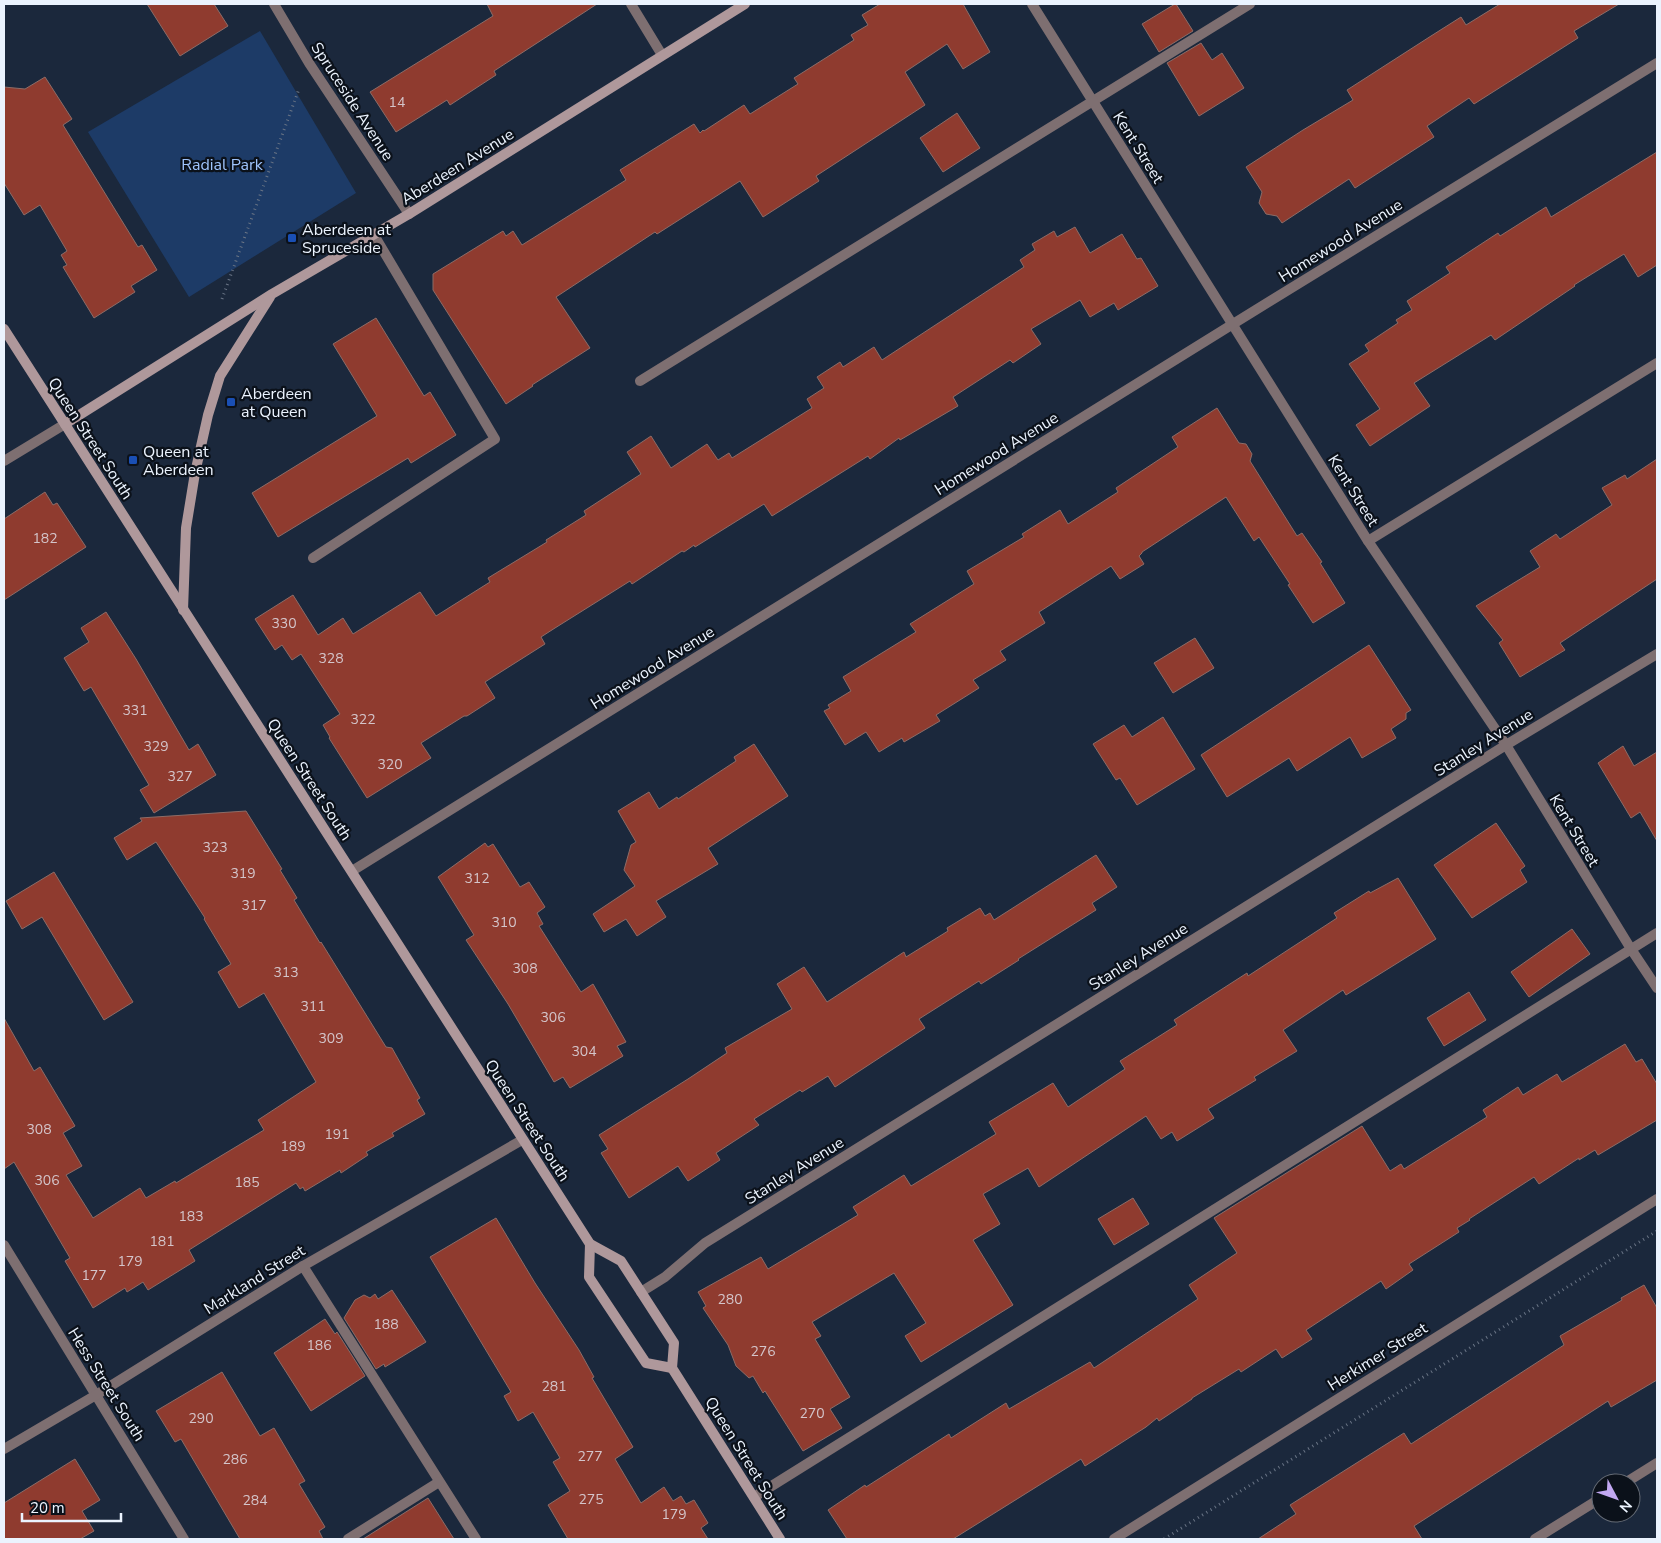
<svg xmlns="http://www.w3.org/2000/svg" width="1661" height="1543" font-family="'Nunito Sans',sans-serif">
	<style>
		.green { fill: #1d3b67 }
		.building { fill: #8f3b2f; stroke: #8c6c67 }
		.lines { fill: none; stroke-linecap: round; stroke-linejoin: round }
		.path { stroke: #697485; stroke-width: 3; stroke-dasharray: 1 4; stroke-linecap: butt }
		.service { stroke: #7e6f71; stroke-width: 10 }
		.minor { stroke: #7e6f71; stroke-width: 10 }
		.secondary { stroke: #af989b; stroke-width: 10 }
		.transit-dot { fill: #1a4fb4; stroke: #0b111a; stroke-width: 2 }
		.labels { text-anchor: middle; stroke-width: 4.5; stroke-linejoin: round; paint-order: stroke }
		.number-label { font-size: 14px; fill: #d4c5ca }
		.street-label { font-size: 16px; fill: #ebf3fe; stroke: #0b111a }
		.park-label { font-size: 16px; fill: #9fc4fc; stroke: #0b111a }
		.poi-label { font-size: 16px; fill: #ebf3fe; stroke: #0b111a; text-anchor: start }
	</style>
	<rect width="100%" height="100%" fill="#1b283c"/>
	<!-- green -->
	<path class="green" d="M260 31 356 193 189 297 88 132Z"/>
	<!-- building -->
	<g class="building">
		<path d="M147 4H214L228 26 180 56Z"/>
		<path d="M487 4H597L494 71 496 75 450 105 447 100 396 132 370 92 493 16Z"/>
		<path d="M880 4H963L990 52 963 69 947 44 905 72 925 105 816 176 819 181 763 217 740 181 657 234 655 232 556 297 590 348 532 385 533 386 506 404 433 290V274L503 231 506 236 513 231 522 245 626 180 620 170 694 124 700 133 703 130 704 131 744 105 750 114 798 84 794 78 854 40 851 35 868 25 862 15Z"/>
		<path d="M1175 4H1176L1193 31 1159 52 1142 24Z"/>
		<path d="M1500 4H1619L1574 31 1578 38 1474 104 1469 98 1427 126 1434 137 1355 188 1349 179 1282 223 1277 216 1266 214 1259 203 1262 192 1246 167 1303 130 1353 100 1347 90 1431 36 1461 17 1466 25Z"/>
		<path d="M1201 43 1212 60 1222 53 1244 88 1199 116 1167 63Z"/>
		<path d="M45 77 72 119 63 125 138 247 142 245 157 270 131 286 135 292 94 318 63 267 67 265 61 255 67 251 40 205 24 215 4 183V87L25 89Z"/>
		<path d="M957 113 980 148 943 172 920 138Z"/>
		<path d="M1657 152V265L1638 277 1624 254 1574 285 1575 286 1495 340 1491 335 1414 383 1430 406 1370 446 1356 425 1380 409 1349 364 1369 351 1365 345 1398 323 1396 320 1412 310 1407 301 1450 273 1446 267 1498 233 1500 236 1546 207 1551 217Z"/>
		<path d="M1075 227 1090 253 1122 234 1137 259 1141 258 1158 286 1118 310 1114 303 1090 317 1080 300 1031 329 1041 344 1013 363 1010 360 953 397 958 406 900 440 899 438 870 459 868 456 772 516 764 504 695 547 694 545 684 552 682 551 632 584 630 581 555 628 541 637 545 644 485 682 495 698 467 716H464L421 743 431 758 367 798 329 738 330 737 323 725 340 714 301 654 292 660 282 645 275 650 255 619 293 595 318 635 343 618 353 634 420 592 436 616 490 582 488 578 547 542 546 540 586 515 584 511 641 474 627 452 651 436 671 468 707 444 718 460 729 453 732 458 812 408 807 399 824 388 817 377 840 362 843 367 874 347 882 360 1024 267 1020 260 1035 250 1032 244 1054 231 1057 237Z"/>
		<path d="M376 318 424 396 430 392 456 435 411 463 408 458 278 537 252 493 377 416 333 344Z"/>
		<path d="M1217 408 1239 443 1246 444 1252 454 1250 461 1297 536 1302 533 1322 562 1320 563 1345 603 1313 623 1288 585 1290 584 1259 537 1254 541 1226 497 1142 552V553L1139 556 1144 564 1120 579 1111 566 1039 612 1045 623 1000 651 1006 660 973 680 979 688 936 715 940 721 904 742 902 738 879 752 866 732 845 745 824 711 830 708 828 705 851 691 843 677 916 632 910 624 974 584 967 571 1024 537 1022 534 1060 510 1068 524 1118 492 1116 488 1178 447 1172 437Z"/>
		<path d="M1657 459V579L1560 643 1565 650 1520 677 1499 643 1503 640 1476 606 1540 567 1530 551 1556 534 1560 539 1612 505 1602 488 1625 475 1627 479Z"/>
		<path d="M45 492 53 505 57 503 86 547 4 600V519Z"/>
		<path d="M106 612 136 659 189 750 198 744 216 775 154 813 140 790 149 785 91 687 84 691 64 658 89 642 81 628Z"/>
		<path d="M1195 638 1214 668 1173 693 1154 663Z"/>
		<path d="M1369 645 1411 710 1406 713V719L1391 729 1396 738 1362 758 1350 737 1297 771 1289 758 1227 797 1201 755Z"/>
		<path d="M1163 717 1195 769 1137 805 1120 778 1116 780 1093 744 1124 725 1132 737Z"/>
		<path d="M754 744 788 796 708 848 718 864 656 901 666 917 637 936 626 919 604 932 593 914 635 886 624 870 631 845 636 842 618 811 649 792 659 809 677 797 678 799 736 761 734 757Z"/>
		<path d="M1623 746 1634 766 1657 752V841L1640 812 1631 818 1598 763Z"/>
		<path d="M246 811 282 869 280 870 297 898 294 900 320 943 321 942 386 1047 392 1048 420 1098 417 1100 425 1114 392 1133 394 1136 366 1152 368 1155 341 1173 340 1170 305 1191 303 1187 300 1189 296 1183 189 1250 195 1261 148 1290 143 1282 127 1292 125 1288 93 1308 65 1261 70 1258 14 1162 4 1169V1018L34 1071 40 1067 75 1126 63 1133 82 1166 66 1175 93 1218 140 1188 146 1198 175 1181 176 1183 264 1130 258 1120 316 1082 264 993 239 1008 218 972 231 964 204 919 205 918 156 842 127 860 114 838 142 821 140 818Z"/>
		<path d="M1496 823 1525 866 1520 870 1527 882 1472 918 1434 865Z"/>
		<path d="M485 843 488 847 493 844 520 887 529 882 545 907 537 913 543 924 539 926 581 992 593 984 626 1042 617 1046 623 1056 570 1088 563 1077 554 1082 508 1004 466 940 474 935 438 877Z"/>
		<path d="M1096 855 1117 887 1092 903 1096 910 1018 959 1019 960 981 984 979 981 919 1019 925 1028 835 1087 828 1076 802 1092 800 1090 754 1119 759 1125 716 1153 720 1160 688 1181 678 1166 629 1198 601 1153 608 1149 599 1135 688 1079 727 1053 725 1048 792 1009 777 984 804 967 827 1002 904 952 906 957 948 931 947 928 980 908 985 916 990 913 994 920Z"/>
		<path d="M54 872 133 1002 104 1020 42 917 22 929 6 901Z"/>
		<path d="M1398 878 1436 939 1346 995 1343 990 1283 1030 1297 1051 1254 1077 1256 1080 1208 1109 1214 1118 1177 1141 1172 1132 1161 1139 1146 1116 1039 1187 1028 1168 983 1194 1000 1224 973 1240 1013 1305 921 1362 905 1336 926 1323 894 1273 812 1322 821 1336 815 1339 850 1397 830 1409 842 1428 803 1451 765 1391 763 1393 753 1376 749 1378 736 1366 728 1345 703 1308 706 1306 698 1292 761 1257 768 1269 858 1215 853 1207 904 1175 911 1186 996 1134 989 1122 1053 1083 1068 1107 1125 1069 1120 1061 1177 1025 1174 1020 1247 973 1248 976 1337 918 1334 913 1369 891 1370 893Z"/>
		<path d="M1572 929 1590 954 1529 997 1511 972Z"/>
		<path d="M1469 992 1486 1020 1444 1046 1427 1018Z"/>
		<path d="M1625 1044 1636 1062 1642 1059 1657 1084V1120L1598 1155 1595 1150 1579 1160V1158L1539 1184 1534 1177 1469 1219 1470 1220 1457 1228 1459 1232 1409 1264 1413 1270 1386 1289 1381 1281 1306 1330 1312 1339 1282 1358 1276 1349 1241 1372 1239 1369 1192 1398V1399L1159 1421 1157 1418 1146 1427 1085 1466 1081 1459 953 1539H847L828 1510 865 1485 866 1487 949 1434 951 1438 1006 1403 1009 1409 1090 1362 1094 1368 1198 1299 1189 1285 1237 1253 1214 1218 1362 1126 1390 1171 1401 1164 1404 1169 1487 1117 1483 1110 1518 1087 1523 1095 1557 1074 1562 1082Z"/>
		<path d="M1133 1198 1149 1224 1114 1245 1098 1219Z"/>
		<path d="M496 1218 535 1283 579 1350 594 1377 592 1378 633 1447 615 1459 641 1503 664 1487 673 1501 681 1496 686 1504 694 1500 708 1523 701 1528 708 1539H568L548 1505 570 1491 553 1462 560 1458 533 1412 518 1421 504 1396 511 1392 430 1257Z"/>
		<path d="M1644 1285 1657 1308V1380L1611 1407 1608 1401 1414 1526 1422 1539H1258L1296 1514 1290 1505 1404 1433 1411 1444 1564 1345 1560 1336 1622 1300 1621 1298Z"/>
		<path d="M392 1290 426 1342 385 1367 384 1364 376 1369 344 1318 355 1300 364 1295 370 1298 375 1294 378 1299Z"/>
		<path d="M325 1319 335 1334 337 1332 365 1376 311 1411 274 1353Z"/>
		<path d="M222 1372 260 1436 274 1428 305 1481 299 1484 325 1527 319 1531 323 1539H240L181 1439 175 1442 156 1411Z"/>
		<path d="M75 1459 100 1500 82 1511 94 1531 80 1539H4V1503Z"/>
		<path d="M428 1498 454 1539H363Z"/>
	</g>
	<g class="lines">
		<!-- path -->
		<g class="path">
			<path d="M222 299 299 89"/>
			<path d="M1164 1539 1657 1231"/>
		</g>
		<!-- service -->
		<g class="service">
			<path d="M640 381 1250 4"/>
			<path d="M1368 541 1657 363"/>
			<path d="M313 558 495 439 374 235"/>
			<path d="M303 1266 476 1539"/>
			<path d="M1625 1483 1657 1463"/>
			<path d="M754 1497 1657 933"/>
			<path d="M348 1539 439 1482"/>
			<path d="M1535 1539 1601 1498"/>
		</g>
		<!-- minor -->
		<g class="minor">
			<path d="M274 4 309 63 409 214"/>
			<path d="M631 4 662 55"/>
			<path d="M1032 4 1368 541 1506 745 1631 949 1657 988"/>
			<path d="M4 461 65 424"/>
			<path d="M352 871 1233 324 1657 63"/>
			<path d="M4 1245 184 1539"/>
			<path d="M641 1292 665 1277 705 1243 1506 745 1657 654"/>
			<path d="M4 1449 96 1395 303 1266 522 1140"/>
			<path d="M1114 1539 1657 1199"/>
		</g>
		<!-- secondary -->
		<g class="secondary">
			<path d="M4 329 590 1244 621 1261 674 1343 672 1368 780 1539"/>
			<path d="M65 424 272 294 409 214 745 4"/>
			<path d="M183 610 186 528 195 473 208 415 220 376 270 297"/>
			<path d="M590 1244 589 1277 646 1363 672 1368"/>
		</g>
	</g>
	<!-- markers -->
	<g class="transit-dot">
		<rect x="287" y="233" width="10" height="10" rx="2.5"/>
		<rect x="226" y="397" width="10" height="10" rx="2.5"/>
		<rect x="128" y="455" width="10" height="10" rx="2.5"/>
	</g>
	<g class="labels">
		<!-- number labels -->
		<g class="number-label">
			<text x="397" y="107">14</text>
			<text x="45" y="543">182</text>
			<text x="284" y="628">330</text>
			<text x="331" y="663">328</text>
			<text x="135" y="715">331</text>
			<text x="363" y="724">322</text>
			<text x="156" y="751">329</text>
			<text x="390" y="769">320</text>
			<text x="180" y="781">327</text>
			<text x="215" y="852">323</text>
			<text x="243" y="878">319</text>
			<text x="477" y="883">312</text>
			<text x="254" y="910">317</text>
			<text x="504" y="927">310</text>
			<text x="525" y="973">308</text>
			<text x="286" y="977">313</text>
			<text x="313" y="1011">311</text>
			<text x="553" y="1022">306</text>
			<text x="331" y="1043">309</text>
			<text x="584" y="1056">304</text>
			<text x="39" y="1134">308</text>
			<text x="337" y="1139">191</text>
			<text x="293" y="1151">189</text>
			<text x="47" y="1185">306</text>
			<text x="247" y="1187">185</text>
			<text x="191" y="1221">183</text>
			<text x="162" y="1246">181</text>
			<text x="130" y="1266">179</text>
			<text x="94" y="1280">177</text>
			<text x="730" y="1304">280</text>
			<text x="386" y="1329">188</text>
			<text x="319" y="1350">186</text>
			<text x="763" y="1356">276</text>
			<text x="554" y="1391">281</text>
			<text x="812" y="1418">270</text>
			<text x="201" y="1423">290</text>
			<text x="590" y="1461">277</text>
			<text x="235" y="1464">286</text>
			<text x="591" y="1504">275</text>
			<text x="255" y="1505">284</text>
			<text x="674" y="1519">179</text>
		</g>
		<!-- street labels -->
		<g class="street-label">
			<text transform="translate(353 101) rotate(57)" y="6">Spruceside Avenue</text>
			<text transform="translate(1139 147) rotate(58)" y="6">Kent Street</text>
			<text transform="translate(457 166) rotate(-32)" y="6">Aberdeen Avenue</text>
			<text transform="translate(1340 240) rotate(-32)" y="6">Homewood Avenue</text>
			<text transform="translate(91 438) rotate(57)" y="6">Queen Street South</text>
			<text transform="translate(996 453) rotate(-32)" y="6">Homewood Avenue</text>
			<text transform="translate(1354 490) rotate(58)" y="6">Kent Street</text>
			<text transform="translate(652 667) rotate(-32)" y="6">Homewood Avenue</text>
			<text transform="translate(1483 742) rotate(-32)" y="6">Stanley Avenue</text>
			<text transform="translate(310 779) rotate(57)" y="6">Queen Street South</text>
			<text transform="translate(1575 830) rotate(59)" y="6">Kent Street</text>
			<text transform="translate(1138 956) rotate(-32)" y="6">Stanley Avenue</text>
			<text transform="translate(528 1120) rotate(57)" y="6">Queen Street South</text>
			<text transform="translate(794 1170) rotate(-32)" y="6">Stanley Avenue</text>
			<text transform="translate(254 1279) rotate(-32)" y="6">Markland Street</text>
			<text transform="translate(1377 1356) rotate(-32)" y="6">Herkimer Street</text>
			<text transform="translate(107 1384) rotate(58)" y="6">Hess Street South</text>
			<text transform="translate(747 1458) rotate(58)" y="6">Queen Street South</text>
		</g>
		<!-- park labels -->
		<g class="park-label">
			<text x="222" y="170">Radial Park</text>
		</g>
		<!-- poi labels -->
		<g class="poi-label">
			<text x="302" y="235">Aberdeen at<tspan x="302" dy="18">Spruceside</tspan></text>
			<text x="241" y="399">Aberdeen<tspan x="241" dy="18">at Queen</tspan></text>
			<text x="143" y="457">Queen at<tspan x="143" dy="18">Aberdeen</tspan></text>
		</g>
	</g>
	<!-- border -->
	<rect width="1661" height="1543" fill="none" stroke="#ebf3fe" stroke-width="10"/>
	<!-- north arrow -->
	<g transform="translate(1616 1498) rotate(131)"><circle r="24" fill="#0b111a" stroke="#656b75"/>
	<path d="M0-4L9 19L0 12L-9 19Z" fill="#c2a8f2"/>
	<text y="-8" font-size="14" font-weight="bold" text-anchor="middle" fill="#ebf3fe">N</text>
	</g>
	<!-- scale -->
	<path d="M22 1513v8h99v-8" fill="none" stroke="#ebf3fe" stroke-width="2.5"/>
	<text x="30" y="1513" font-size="15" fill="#ebf3fe" stroke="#0b111a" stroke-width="4" paint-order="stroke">20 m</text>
</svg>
